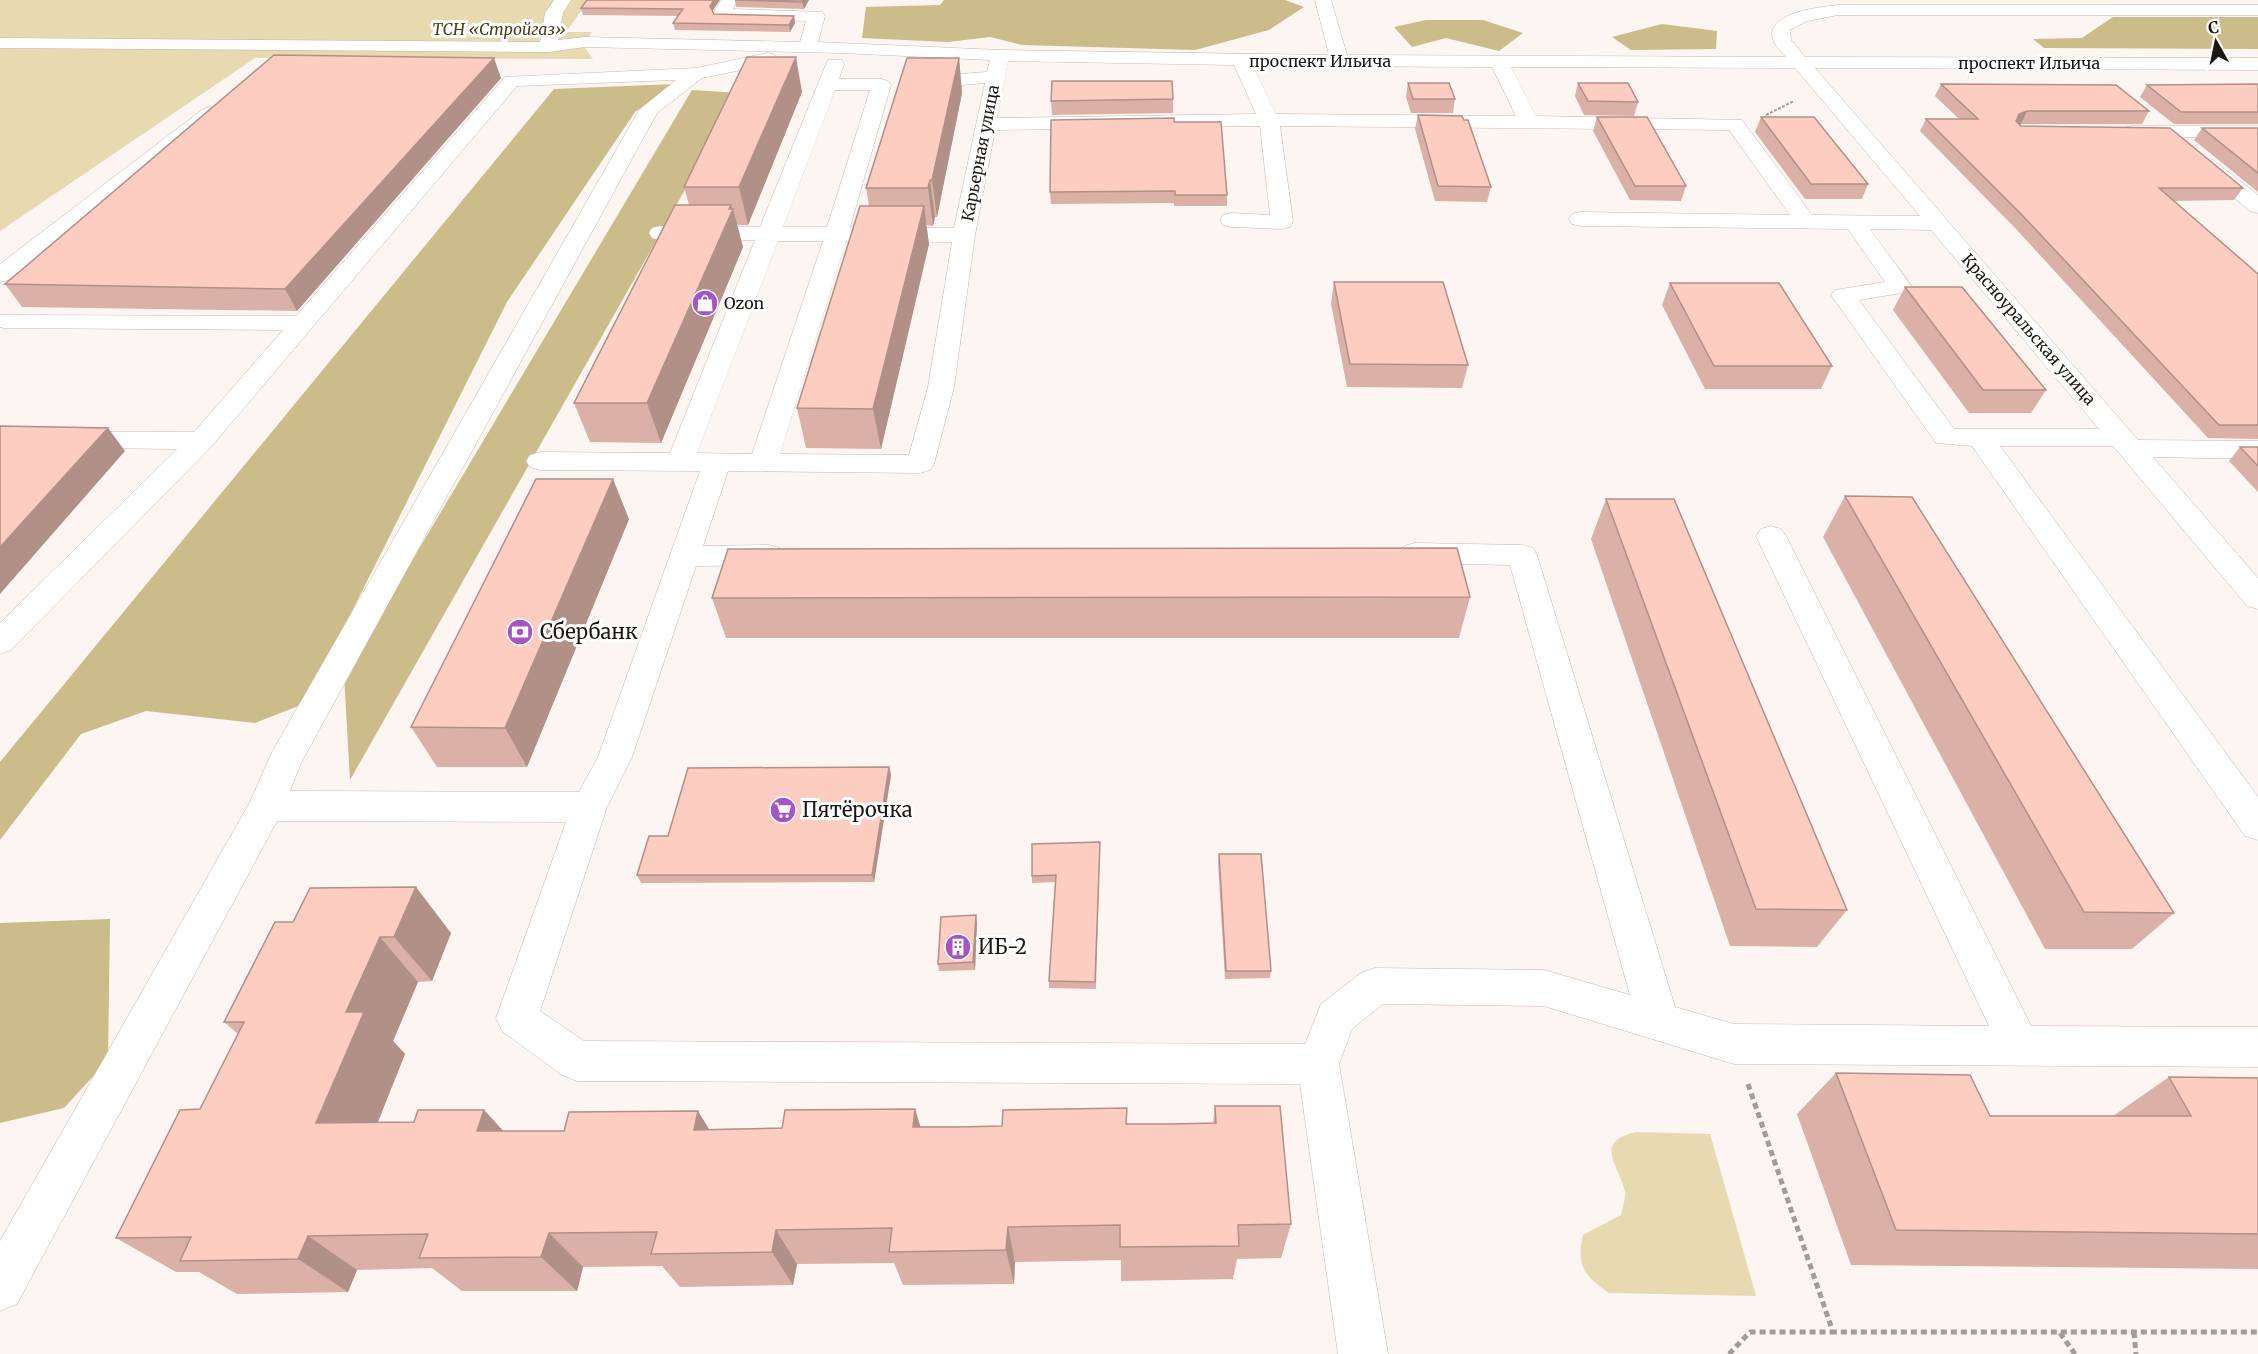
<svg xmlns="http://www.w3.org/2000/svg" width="2258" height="1354" font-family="Merriweather,serif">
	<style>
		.green { fill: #e7dab0 }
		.forest { fill: #cbbc89 }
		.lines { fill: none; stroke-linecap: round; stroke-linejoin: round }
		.minor-casing { stroke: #c9b6ab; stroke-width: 1 }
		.path-far1 { stroke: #a29b97; stroke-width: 2; stroke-dasharray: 3 1.5; stroke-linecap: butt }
		.path { stroke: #a29b97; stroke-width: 5; stroke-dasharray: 6 4; stroke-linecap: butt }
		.minor { fill: #fff; fill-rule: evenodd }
		.wall { fill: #dab0a7 }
		.shaded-wall { fill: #b19088 }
		.building { fill: #fdcdc2; stroke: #b19088; stroke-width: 1.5 }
		.labels { text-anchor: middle; stroke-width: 6; stroke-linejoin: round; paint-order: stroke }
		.far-park-label { font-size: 16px; font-style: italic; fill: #4a3e16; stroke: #fff }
		.far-street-label { font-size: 16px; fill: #1d1713; stroke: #fff }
		.far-poi-label { font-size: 16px; fill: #1d1713; stroke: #fff; text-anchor: start }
		.poi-label { font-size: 20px; fill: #1d1713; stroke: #fff; text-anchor: start }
	</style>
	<rect width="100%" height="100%" fill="#fdf5f1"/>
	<!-- green -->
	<g class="green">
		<path d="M0 0H589L566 32H592L583 45 593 59 255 58 0 231Z"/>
		<path d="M1636 1132 1710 1134 1756 1296 1609 1293C1584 1276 1576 1265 1583 1235L1621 1215C1622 1208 1626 1199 1625 1192 1620 1166 1592 1142 1636 1132Z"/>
	</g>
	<!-- forest -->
	<g class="forest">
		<path d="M944 0H1285L1304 7 1269 30 1195 50 1022 45 990 37 948 42 862 38 866 7 940 5Z"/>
		<path d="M2113 17H2258V49L2044 48 2033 39 2082 38Z"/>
		<path d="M1426 20H1483L1523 33 1499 51 1446 38 1412 47 1394 27Z"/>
		<path d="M1662 24 1717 31 1716 49 1631 50 1612 37Z"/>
		<path d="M675 84 635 112 507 302 306 703 255 723 146 711 81 734 0 840V762L554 89Z"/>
		<path d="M692 90 740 93 350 780 344 675Z"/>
		<path d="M110 919 108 1060 64 1108 0 1123V923Z"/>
	</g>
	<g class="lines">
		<defs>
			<g id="minor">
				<path d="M554 0H571L563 13 558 40 585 37 800 42 806 21 716 18 713 14 721 0H737L733 9 822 12 825 16 818 42 1000 50 1329 55 1315 0H1331L1347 55 1786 57C1782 52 1776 47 1774 42 1761 13 1820 7 1838 5H2258V15H1838L1807 21 1790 30 1791 40 1805 57 2258 58V70L1815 68 2138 440 2258 441V459L2153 457 2258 578V609L2247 606 2113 446H2000L2258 797V840L2245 836 1972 446 1936 443 1831 295 1835 290 1885 282 1848 229 1580 226 1572 224 1569 219 1572 214 1580 212 1790 215 1729 130 1280 126 1293 222 1290 227 1282 229 1231 227 1223 225 1220 220 1223 215 1231 213 1270 215 1260 126 995 130 975 235 954 387 934 464 930 470 920 473 728 471 703 546 769 545 780 548 784 555 780 562 769 565 696 566 632 757 607 807 540 1011 584 1041 1305 1044 1321 1004 1361 973 1375 968 1544 970 1630 995 1510 565 1415 563 1404 560 1400 553 1404 546 1415 543 1522 545 1533 548 1537 555 1675 1007 1734 1024 1989 1026 1756 536 1761 529 1771 526 1781 529 1786 536 2031 1026 2258 1027V1067L1734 1064 1544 1006 1383 1004 1352 1029 1339 1064 1388 1354H1338L1300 1084 577 1081 562 1075 502 1031 496 1018 566 822 277 821 17 1304 0 1311V1241L250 802 272 752 639 110 676 80 517 86 211 447 11 650 0 654V623L177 449 0 447V431L194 432 283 330 4 328 0 327V315L296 316 505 77 696 68 768 53 775 55 777 59 775 63 702 78 657 113 301 763 290 791 579 792 598 757 700 471 540 470 530 467 526 461 530 455 540 452 670 453 755 240H660L652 238 649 233 652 228 660 226 760 227 826 64 828 60H842L844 64 839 79H881L888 81 891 85 850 227 954 228 985 83 916 89 909 87 907 83 909 79 916 77 987 72 990 60 841 53 585 47 548 52 0 48V38L540 42 545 13ZM1008 61 1234 65 1256 114 997 118ZM1253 66 1492 67 1516 116 1276 114ZM1511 67 1795 68 1920 216 1812 215 1742 120 1536 116ZM835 90H870L827 227H783ZM1870 229 1931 230 2099 429H1954L1859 300 1908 292 1912 287ZM778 241H823L752 454 697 453ZM846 241 952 242 928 387 909 455 780 454Z"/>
				<path d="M210 107 217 109 220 113 217 117 8 280 0 282V264L203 109Z"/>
				<path d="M2131 126H2258V138L2124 136 2121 132 2124 128Z"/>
				<path d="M2206 158 2213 160 2258 195V213L2250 211 2199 168 2196 164 2199 160Z"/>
			</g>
		</defs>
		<!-- minor casing -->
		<use href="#minor" class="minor-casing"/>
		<!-- path-far1 -->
		<path class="path-far1" d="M1766 115 1794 101"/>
		<!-- path -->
		<g class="path">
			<path d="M1748 1084 1833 1332H2258"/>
			<path d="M2134 1332 2136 1354"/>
			<path d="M2060 1333 2075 1354"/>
			<path d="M1729 1354 1750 1332H1833"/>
		</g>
		<!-- minor -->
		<use href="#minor" class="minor"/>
	</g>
	<!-- wall -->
	<g class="wall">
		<path d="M587 0 712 11 714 14 794 16 795 23 790 32 675 30 673 23 678 16 583 15 581 8Z"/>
		<path d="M735 0H809L804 9 736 7Z"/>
		<path d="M959 58 962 93 937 217H935L933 226 926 225 929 244 881 449 806 448 797 408 869 206 866 188Z"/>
		<path d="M501 78 297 311 22 307 5 284Z"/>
		<path d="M1408 83 1455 99 1453 113H1411L1406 97Z"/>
		<path d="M1578 83 1638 102 1634 116 1584 115 1575 96Z"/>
		<path d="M1941 84 2149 111 2142 124H2019L2021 126 2243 188 2234 200 2173 201 2258 274V439L2208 438 2016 229 1920 131 1926 119H1959L1935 96Z"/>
		<path d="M2258 84V124H2174L2140 97 2147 85Z"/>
		<path d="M802 92 748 225H737L743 247 661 443 590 442 574 403 689 205 684 187Z"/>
		<path d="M1173 99V113L1052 115 1051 101Z"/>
		<path d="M1418 115 1491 187 1487 202 1435 201 1415 129Z"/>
		<path d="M1597 117 1686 186 1681 201 1630 200 1593 131Z"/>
		<path d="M1761 117 1868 184 1862 199H1805L1755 132Z"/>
		<path d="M1174 122 1227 195V206H1174V203L1051 204 1050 192Z"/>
		<path d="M2202 128H2258V192L2194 140Z"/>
		<path d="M1334 282 1468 365 1462 388 1347 387 1331 304Z"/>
		<path d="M1670 283 1832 366 1821 389H1705L1662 305Z"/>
		<path d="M1905 287 2046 390 2031 413H1969L1893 310Z"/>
		<path d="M2240 447H2258V492L2229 461Z"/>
		<path d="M1845 496 2174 913 2132 949H2045L1823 537Z"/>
		<path d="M1606 499 1847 910 1817 947 1730 946 1591 539Z"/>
		<path d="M629 519 527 767H437L411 727Z"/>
		<path d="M1470 597 1459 638H726L712 598Z"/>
		<path d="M889 767 891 775 874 882 641 883 637 875 668 836Z"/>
		<path d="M1100 842 1096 989 1049 988V981L1055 882 1032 883V876Z"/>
		<path d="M1219 854 1271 971 1270 978 1225 979 1218 862Z"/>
		<path d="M293 922 451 933 432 981 418 982 393 1041 405 1054 378 1122H414L484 1110 503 1131H564L782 1128 915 1109 920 1127 1171 1124 1213 1123 1215 1106 1291 1224 1281 1258 1237 1259 1233 1279 1121 1281V1260L1015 1262 1014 1284 903 1285 894 1263 797 1264 793 1285 680 1287 662 1266 583 1267 577 1291H462L432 1268 357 1270 348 1292 237 1294 199 1272H176L116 1238 200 1109 238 1034 224 1022Z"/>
		<path d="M977 923 975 970 939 971 938 964Z"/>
		<path d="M1836 1073 1990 1116H2113L2169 1077 2258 1078V1269L1851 1265 1797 1114Z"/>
	</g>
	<!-- shaded-wall -->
	<g class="shaded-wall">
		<path d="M714 0H720L711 13 710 6Z"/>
		<path d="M804 0H809L804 9 802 2Z"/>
		<path d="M794 16 795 23 790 32 789 25Z"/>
		<path d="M796 57 802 92 748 225 739 187Z"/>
		<path d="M494 58 501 78 297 311 285 289Z"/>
		<path d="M959 58 962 93 937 217 932 180Z"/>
		<path d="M2027 111 2021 124 2012 127 2019 114Z"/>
		<path d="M930 180 935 217 933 226 928 188Z"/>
		<path d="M731 205 733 211V209L743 247 661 443 647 403Z"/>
		<path d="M924 206 929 244 881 449 873 409Z"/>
		<path d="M108 428 125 451 0 594V547Z"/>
		<path d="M613 479 629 519 527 767 505 728Z"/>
		<path d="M889 767 891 775 874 882 872 875Z"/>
		<path d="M416 887 451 933 432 981 394 937Z"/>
		<path d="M976 915 977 923 975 970 973 962Z"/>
		<path d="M380 937 418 982 393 1041 405 1054 362 1161 316 1123 346 1012Z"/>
		<path d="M915 1109 927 1148 913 1127Z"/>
		<path d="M484 1110 520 1149 477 1131Z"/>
		<path d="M698 1111 722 1150 694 1130Z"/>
		<path d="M1008 1227 1015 1262 1014 1284 1006 1250Z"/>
		<path d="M776 1230 797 1264 793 1285 772 1252Z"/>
		<path d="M549 1233 583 1267 577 1291 541 1257Z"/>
		<path d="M308 1236 357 1270 348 1292 298 1259Z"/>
	</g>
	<!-- building -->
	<g class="building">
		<path d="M587 0H714L710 6 714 14 794 16 789 25 673 23 683 9 581 8Z"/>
		<path d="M735 0H804L802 2Z"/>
		<path d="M274 55 494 58 285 289 5 284Z"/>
		<path d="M747 57H796L739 187H684Z"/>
		<path d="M907 58H959L932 180H930L928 188H866Z"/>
		<path d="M1052 81H1172L1173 99 1051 101Z"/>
		<path d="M1408 83H1449L1455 99H1413Z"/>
		<path d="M1578 83H1628L1638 102 1588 101Z"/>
		<path d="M1941 84 2116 85 2149 111H2027L2019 114 2016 121 2021 126 2170 128 2243 188H2159L2258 274V425H2219L2023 216 1926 119H1978Z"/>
		<path d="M2258 84V112H2181L2147 85Z"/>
		<path d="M1418 115 1462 116 1464 120H1468L1491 187 1438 186Z"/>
		<path d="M1597 117H1647L1686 186H1635Z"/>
		<path d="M1761 117H1814L1868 184H1811Z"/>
		<path d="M1174 118V122H1221L1227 195H1175V191L1050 192 1051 120Z"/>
		<path d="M2202 128H2258V173Z"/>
		<path d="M675 205H731L729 209H733L647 403H574Z"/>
		<path d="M860 206H924L873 409 797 408Z"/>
		<path d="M1334 282H1443L1468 365 1350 364Z"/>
		<path d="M1670 283H1779L1832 366H1714Z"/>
		<path d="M1905 287H1962L2046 390H1983Z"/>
		<path d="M0 426 108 428 0 547Z"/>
		<path d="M2240 447H2258V466Z"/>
		<path d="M536 479H613L505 728 411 727Z"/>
		<path d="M1845 496 1912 497 2174 913 2084 912Z"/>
		<path d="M1606 499H1674L1847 910 1756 909Z"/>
		<path d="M1457 548 1470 597 712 598 728 549Z"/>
		<path d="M889 767 872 875H637L649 836H668L688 768Z"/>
		<path d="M1100 842 1095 982 1049 981 1056 875 1032 876V844Z"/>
		<path d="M1219 854H1261L1271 971H1226Z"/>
		<path d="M416 887 394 937H380L346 1012H364L316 1123 414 1122 418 1110H484L477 1131H564L569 1112 698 1111 694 1130 782 1128 785 1110 915 1109 913 1127H957L1002 1126 1003 1110 1127 1108 1126 1124H1171L1216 1123 1215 1106H1280L1291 1224 1238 1225 1239 1246 1120 1247V1225L1008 1227 1006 1250 889 1252 892 1228 776 1230 772 1252 651 1254 657 1232 549 1233 541 1257 419 1258 428 1234 308 1236 298 1259 180 1261 191 1237 116 1238 180 1110 200 1109 244 1022H224L275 922H293L310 888Z"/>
		<path d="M976 915 973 962 938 964 941 917Z"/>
		<path d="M1836 1073 1970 1075 1990 1116H2191L2169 1077 2258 1078V1234L1896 1230Z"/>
	</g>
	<!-- icons -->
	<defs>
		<symbol id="shop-disc" viewBox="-11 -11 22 22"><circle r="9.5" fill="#a454c4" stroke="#fff"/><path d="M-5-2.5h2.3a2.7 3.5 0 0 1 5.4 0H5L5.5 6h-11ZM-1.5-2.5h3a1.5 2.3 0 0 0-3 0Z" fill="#fff"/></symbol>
		<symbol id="bank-disc" viewBox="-11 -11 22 22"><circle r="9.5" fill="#a454c4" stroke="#fff"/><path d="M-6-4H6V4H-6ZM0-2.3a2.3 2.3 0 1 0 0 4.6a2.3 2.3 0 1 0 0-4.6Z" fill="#fff"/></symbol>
		<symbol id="supermarket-disc" viewBox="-11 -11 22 22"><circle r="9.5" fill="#a454c4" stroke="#fff"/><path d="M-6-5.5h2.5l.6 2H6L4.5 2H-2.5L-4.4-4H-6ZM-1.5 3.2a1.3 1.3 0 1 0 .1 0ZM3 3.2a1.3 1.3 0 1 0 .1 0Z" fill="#fff"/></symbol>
		<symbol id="building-disc" viewBox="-11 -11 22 22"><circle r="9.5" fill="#a454c4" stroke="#fff"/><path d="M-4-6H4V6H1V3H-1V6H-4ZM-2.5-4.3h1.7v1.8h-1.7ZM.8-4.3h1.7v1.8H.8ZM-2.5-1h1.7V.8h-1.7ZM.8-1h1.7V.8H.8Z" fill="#fff"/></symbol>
	</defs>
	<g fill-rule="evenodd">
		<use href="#shop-disc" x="690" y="288" width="30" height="30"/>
		<use href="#bank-disc" x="505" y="617" width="30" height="30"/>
		<use href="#supermarket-disc" x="768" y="795" width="30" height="30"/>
		<use href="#building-disc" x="943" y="932" width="30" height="30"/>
	</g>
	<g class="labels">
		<!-- far-park labels -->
		<g class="far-park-label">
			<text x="499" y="35">ТСН «Стройгаз»</text>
		</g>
		<!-- far-street labels -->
		<g class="far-street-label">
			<text x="1320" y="67">проспект Ильича</text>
			<text x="2029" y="69">проспект Ильича</text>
			<text transform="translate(980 153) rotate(-79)" y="6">Карьерная улица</text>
			<text transform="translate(2029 329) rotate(49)" y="6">Красноуральская улица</text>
		</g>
		<!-- far-poi labels -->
		<g class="far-poi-label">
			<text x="724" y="309">Ozon</text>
		</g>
		<!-- poi labels -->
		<g class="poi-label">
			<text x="540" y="639">Сбербанк</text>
			<text x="802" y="817">Пятёрочка</text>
			<text x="978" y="954">ИБ-2</text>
		</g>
	</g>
	<!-- north arrow -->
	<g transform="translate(2216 42) rotate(351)" stroke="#ffffff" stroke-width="4.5" paint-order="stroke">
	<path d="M0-4.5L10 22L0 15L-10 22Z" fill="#1d1713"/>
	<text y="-9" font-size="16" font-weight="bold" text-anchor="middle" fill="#1d1713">С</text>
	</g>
</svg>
